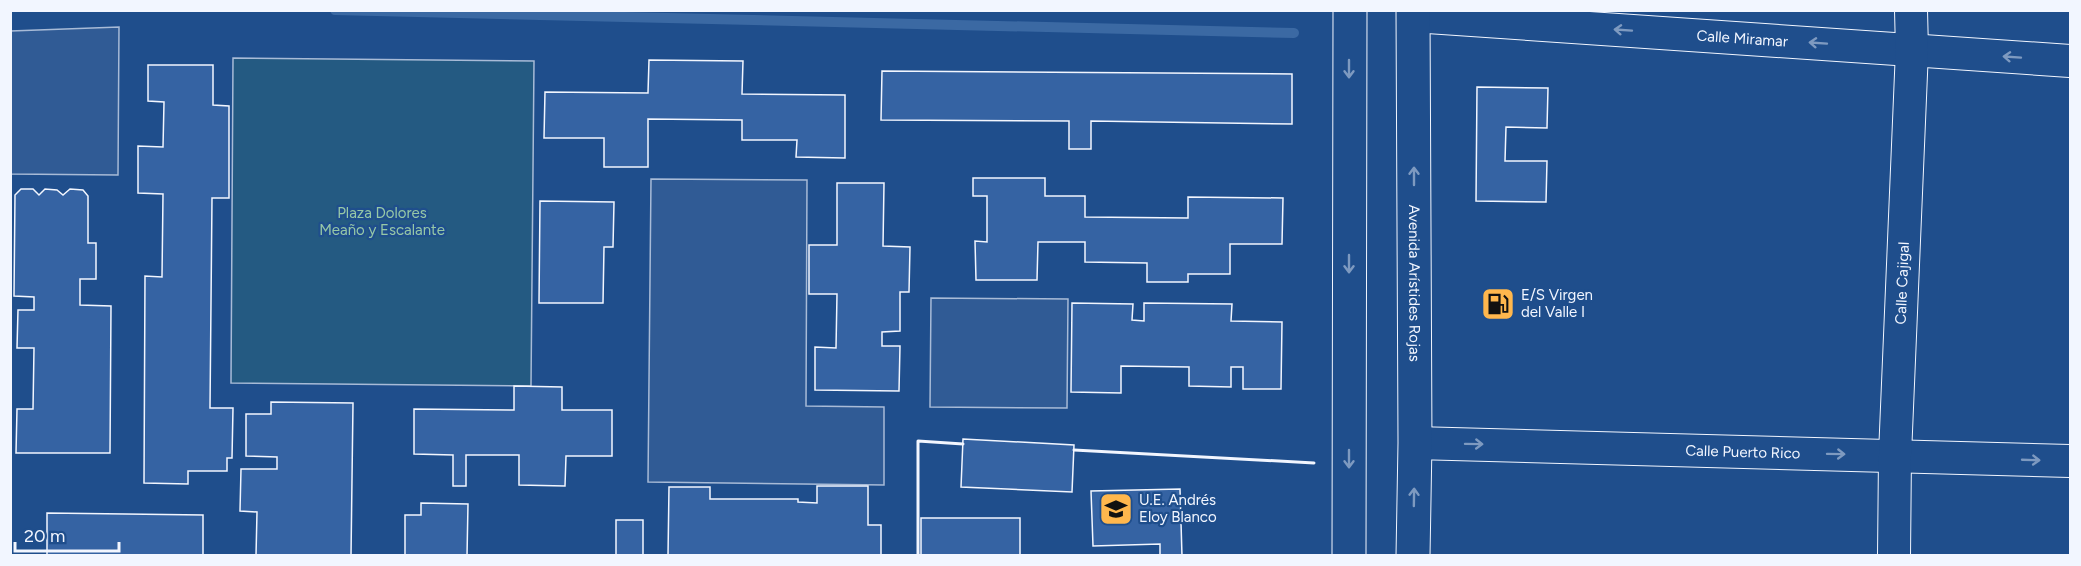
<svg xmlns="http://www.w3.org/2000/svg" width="2081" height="566" font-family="Figtree,sans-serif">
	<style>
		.green { fill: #245a82; stroke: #a8bbd7; stroke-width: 1.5 }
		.parking { fill: #305b95; stroke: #a8bbd7; stroke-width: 1.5 }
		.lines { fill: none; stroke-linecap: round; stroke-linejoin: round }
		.stream { stroke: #3b69a3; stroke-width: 10 }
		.building { fill: #3563a3; stroke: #f2f6ff; stroke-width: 1.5 }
		.minor-casing { stroke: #f2f6ff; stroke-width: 34 }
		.primary-casing { stroke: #f2f6ff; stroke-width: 35 }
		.minor { stroke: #1f4e8c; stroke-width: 32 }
		.primary { stroke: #1f4e8c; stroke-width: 33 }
		.wall { stroke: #f2f6ff; stroke-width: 3 }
		.oneway { stroke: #7e9ac0 }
		.labels { text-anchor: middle; stroke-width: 4.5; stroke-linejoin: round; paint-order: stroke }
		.street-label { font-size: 15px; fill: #f2f6ff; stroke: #1f4e8c }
		.park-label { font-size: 15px; fill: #97c8a6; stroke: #1f4e8c }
		.poi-label { font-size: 15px; fill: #f2f6ff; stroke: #1f4e8c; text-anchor: start }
	</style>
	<rect width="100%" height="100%" fill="#1f4e8c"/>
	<!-- green -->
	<path class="green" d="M233 58 534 61 531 386 231 383Z"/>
	<!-- parking -->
	<g class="parking">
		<path d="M119 27 118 175 11 174V31Z"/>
		<path d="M651 179 807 180 806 406 884 407V485L648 482Z"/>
		<path d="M931 298 1068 299 1067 408 930 407Z"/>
	</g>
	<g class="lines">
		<!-- stream -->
		<path class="stream" d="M335 10 1294 33"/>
	</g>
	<!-- building -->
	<g class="building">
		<path d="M649 60 743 61 742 94 845 95V158L796 157 797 140H742V120L648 119V167H604V138H544L545 92 648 93Z"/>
		<path d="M148 65H213V105L229 106V198H212L210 408H233L232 458H227V471H188V484L144 483 145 276 162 277 163 194 138 193V146L163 147 164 102 148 101Z"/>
		<path d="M882 71 1292 74V124L1091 121V149H1069V121L881 120Z"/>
		<path d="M1477 87 1548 88 1547 128 1506 127 1505 161H1547L1546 202 1476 201Z"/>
		<path d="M973 178H1045V196H1085V217L1188 218V197L1283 198 1282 244H1230V274H1188V282H1147V263L1085 262V242H1038L1037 280H976L975 241 987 242V196H973Z"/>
		<path d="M837 183H884L883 246 910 247 909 292H900V331L882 332V346H900L899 391 815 390V347L836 348 837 294H809V245H837Z"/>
		<path d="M21 189H33L39 195 45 189 57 190 63 195 70 189 83 190 88 196V243H96V279H80V305L111 306 110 453H16L17 409H33L34 348H17L18 310H34V297L14 296 15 195Z"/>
		<path d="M540 201 614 202 613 247H604L603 303H539Z"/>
		<path d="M1072 303 1133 304 1132 320 1144 321V303L1232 304 1231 321 1282 322 1281 389H1243V367H1231V387L1189 386V367L1121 366V393L1071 392Z"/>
		<path d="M514 386 562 387V410H612V456H566L565 486 519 485V455H466V486H453V455L414 454V409L514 410Z"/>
		<path d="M271 402 353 403 351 556H256L257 512 240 511 241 469H277V457L246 456V414H271Z"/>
		<path d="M963 439 1074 445 1072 492 961 487Z"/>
		<path d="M817 486H868V525H881V556H668L669 487H710V499H798V502L817 503Z"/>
		<path d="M1180 489 1182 556H1160V544L1093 546 1091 491Z"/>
		<path d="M421 503 468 504 467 556H405V515H421Z"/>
		<path d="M47 513 203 515V556H47Z"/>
		<rect x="921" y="518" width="99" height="38"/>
		<rect x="616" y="520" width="27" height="36"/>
	</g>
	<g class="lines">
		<defs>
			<g id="minor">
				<path id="s1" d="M1413 16 2070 61"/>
				<path id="s2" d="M1415 443 2070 461"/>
				<path id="s3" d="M1894 556 1895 455 1912 50 1911 10"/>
			</g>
			<g id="primary">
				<path id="s4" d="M1413 10 1415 443 1413 556"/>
				<path d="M1349 556 1350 10"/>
			</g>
		</defs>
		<!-- minor casing -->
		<use href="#minor" class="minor-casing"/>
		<!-- primary casing -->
		<use href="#primary" class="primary-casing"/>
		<!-- minor -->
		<use href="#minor" class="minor"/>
		<!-- primary -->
		<use href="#primary" class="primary"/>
		<!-- wall -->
		<g class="wall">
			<path d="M1074 450 1314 463"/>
			<path d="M918 556V441L963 444"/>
		</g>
	</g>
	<!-- one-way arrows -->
	<defs><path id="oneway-shaft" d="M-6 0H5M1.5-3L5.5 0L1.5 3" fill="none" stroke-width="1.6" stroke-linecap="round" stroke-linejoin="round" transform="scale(1.5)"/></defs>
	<g class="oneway">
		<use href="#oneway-shaft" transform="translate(1623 30) rotate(-176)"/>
		<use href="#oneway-shaft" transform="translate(1818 43) rotate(-176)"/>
		<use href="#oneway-shaft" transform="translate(2012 57) rotate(-176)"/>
		<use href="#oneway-shaft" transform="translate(1349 69) rotate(90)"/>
		<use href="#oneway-shaft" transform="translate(1414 176) rotate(-90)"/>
		<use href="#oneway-shaft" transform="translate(1349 264) rotate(90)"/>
		<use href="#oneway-shaft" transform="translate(1474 444) rotate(1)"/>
		<use href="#oneway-shaft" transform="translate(1836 454) rotate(1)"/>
		<use href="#oneway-shaft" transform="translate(1349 459) rotate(90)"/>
		<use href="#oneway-shaft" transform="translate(2031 460) rotate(2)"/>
		<use href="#oneway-shaft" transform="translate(1414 497) rotate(-89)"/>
	</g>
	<!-- icons -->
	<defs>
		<symbol id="fuel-square" viewBox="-11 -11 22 22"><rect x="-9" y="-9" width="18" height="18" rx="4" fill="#ffb74d" stroke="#1f4e8c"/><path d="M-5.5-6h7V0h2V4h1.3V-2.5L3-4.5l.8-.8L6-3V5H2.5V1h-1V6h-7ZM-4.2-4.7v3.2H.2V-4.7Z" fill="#111"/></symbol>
		<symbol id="school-square" viewBox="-11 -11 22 22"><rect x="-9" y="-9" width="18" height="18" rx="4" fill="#ffb74d" stroke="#1f4e8c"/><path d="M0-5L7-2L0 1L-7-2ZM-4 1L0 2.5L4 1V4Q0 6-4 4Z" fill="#111"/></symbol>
	</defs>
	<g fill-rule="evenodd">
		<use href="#fuel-square" x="1479" y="285" width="38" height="38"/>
		<use href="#school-square" x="1097" y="490" width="38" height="38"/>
	</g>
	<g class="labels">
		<!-- street labels -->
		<g class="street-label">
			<text dy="5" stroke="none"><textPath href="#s1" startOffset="330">Calle Miramar</textPath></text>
			<text dy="5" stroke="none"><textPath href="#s4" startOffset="273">Avenida Arístides Rojas</textPath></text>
			<text dy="5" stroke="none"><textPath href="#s3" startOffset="273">Calle Cajigal</textPath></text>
			<text dy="5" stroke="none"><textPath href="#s2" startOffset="328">Calle Puerto Rico</textPath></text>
		</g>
		<!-- park labels -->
		<g class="park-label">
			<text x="382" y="218">Plaza Dolores<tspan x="382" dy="17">Meaño y Escalante</tspan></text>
		</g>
		<!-- poi labels -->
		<g class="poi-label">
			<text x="1521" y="300">E/S Virgen<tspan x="1521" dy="17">del Valle I</tspan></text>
			<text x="1139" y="505">U.E. Andrés<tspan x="1139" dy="17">Eloy Blanco</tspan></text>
		</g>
	</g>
	<!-- border -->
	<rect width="2081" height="566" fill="none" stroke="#f2f6ff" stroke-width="24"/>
	<!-- scale -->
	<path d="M15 542v9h104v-9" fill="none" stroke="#f2f6ff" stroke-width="3"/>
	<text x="24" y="542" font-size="18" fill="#f2f6ff" stroke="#1f4e8c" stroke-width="4.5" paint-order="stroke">20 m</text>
</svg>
